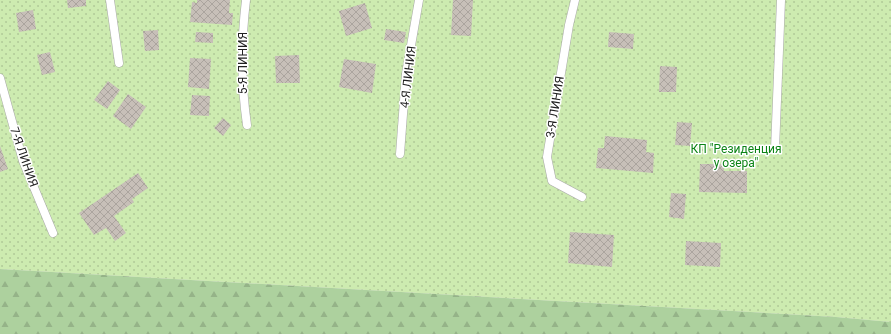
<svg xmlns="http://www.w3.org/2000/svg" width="891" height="334" font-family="Roboto,sans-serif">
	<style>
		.grass { fill: url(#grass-dots) }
		.forest { fill: url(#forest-firs) }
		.building { fill: url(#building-cross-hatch) }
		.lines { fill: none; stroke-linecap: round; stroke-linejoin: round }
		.service-casing { stroke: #a9a9a9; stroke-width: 9 }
		.service { stroke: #fff; stroke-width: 8 }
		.labels { text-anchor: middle; stroke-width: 3; stroke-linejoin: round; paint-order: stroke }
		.street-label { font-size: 12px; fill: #222; stroke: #fff }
		.park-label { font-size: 12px; fill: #0c8416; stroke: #fff }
	</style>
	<defs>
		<pattern id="grass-dots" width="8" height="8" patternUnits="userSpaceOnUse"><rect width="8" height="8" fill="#cdebb0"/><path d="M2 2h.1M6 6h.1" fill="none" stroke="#b0c997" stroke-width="1.8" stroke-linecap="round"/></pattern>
		<pattern id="forest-firs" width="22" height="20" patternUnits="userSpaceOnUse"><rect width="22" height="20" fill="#add19e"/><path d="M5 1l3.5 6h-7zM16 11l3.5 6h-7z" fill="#95b388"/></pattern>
		<pattern id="building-cross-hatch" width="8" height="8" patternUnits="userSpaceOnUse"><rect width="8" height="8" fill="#c7bfb8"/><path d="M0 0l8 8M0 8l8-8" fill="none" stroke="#aba49e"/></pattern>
	</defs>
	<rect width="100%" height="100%" fill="#f2efe9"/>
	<!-- grass -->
	<path class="grass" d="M0 0H891V322L836 317 0 269Z"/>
	<!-- forest -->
	<path class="forest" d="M0 269 836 317 891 322V334H0Z"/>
	<!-- building -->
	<g class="building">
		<path d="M67 0H86V6L68 8Z"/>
		<path d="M197 0H230L229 13H233L232 25 190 22 192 2 197 3Z"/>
		<path d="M453 0H473L471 36 451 35Z"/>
		<path d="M365 3 372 28 346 36 339 11Z"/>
		<path d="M33 10 36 29 19 32 16 13Z"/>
		<path d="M386 29 406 32 404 43 384 40Z"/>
		<path d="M158 30 159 50 145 51 143 31Z"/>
		<path d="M196 32 213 33V43L195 42Z"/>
		<path d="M609 32 634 34 633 49 608 47Z"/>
		<path d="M50 52 55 72 42 75 37 55Z"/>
		<path d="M299 55 300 83H276L275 56Z"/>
		<path d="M190 58 211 59 209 89 188 87Z"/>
		<path d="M344 59 376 64 372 93 339 87Z"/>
		<path d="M660 66 677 67 676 92H659Z"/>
		<path d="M108 81 120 90 107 109 94 100Z"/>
		<path d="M128 94 146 107 131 129 113 116Z"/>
		<path d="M192 95 210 96 209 116 190 115Z"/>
		<path d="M223 118 231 125 223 136 214 128Z"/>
		<path d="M677 122 692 123 690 146 675 145Z"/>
		<path d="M605 136 647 140 646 152 654 153 653 173 596 168 598 148H604Z"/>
		<path d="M0 146 8 169 0 172Z"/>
		<path d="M700 164H724V171H747V193L699 192Z"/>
		<path d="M138 173 148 188 132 199 134 202 114 216 126 233 115 241 106 228 94 235 79 213Z"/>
		<path d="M671 193 686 194 684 219 669 217Z"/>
		<path d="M570 232 614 235 612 267 568 263Z"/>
		<path d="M686 241 721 243 720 267 685 265Z"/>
	</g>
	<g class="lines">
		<defs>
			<g id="service">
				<path d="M110 0 119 63"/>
				<path d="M246 0C241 42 241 84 247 125"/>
				<path d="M575 0 569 25 547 157 552 181 582 197"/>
				<path d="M0 78 23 161 53 233"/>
				<path d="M775 149 781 0"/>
				<path d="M400 154 406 74 419 0"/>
			</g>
		</defs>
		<!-- service casing -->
		<use href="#service" class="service-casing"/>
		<!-- service -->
		<use href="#service" class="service"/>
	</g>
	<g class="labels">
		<!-- street labels -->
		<g class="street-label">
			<text transform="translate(243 63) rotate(-90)" y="4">5-Я ЛИНИЯ</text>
			<text transform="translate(408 77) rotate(-83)" y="4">4-Я ЛИНИЯ</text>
			<text transform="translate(555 107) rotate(-81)" y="4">3-Я ЛИНИЯ</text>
			<text transform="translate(24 157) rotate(71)" y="4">7-Я ЛИНИЯ</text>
		</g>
		<!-- park labels -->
		<g class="park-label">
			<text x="736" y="153">КП "Резиденция<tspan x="736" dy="14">у озера"</tspan></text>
		</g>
	</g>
</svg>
